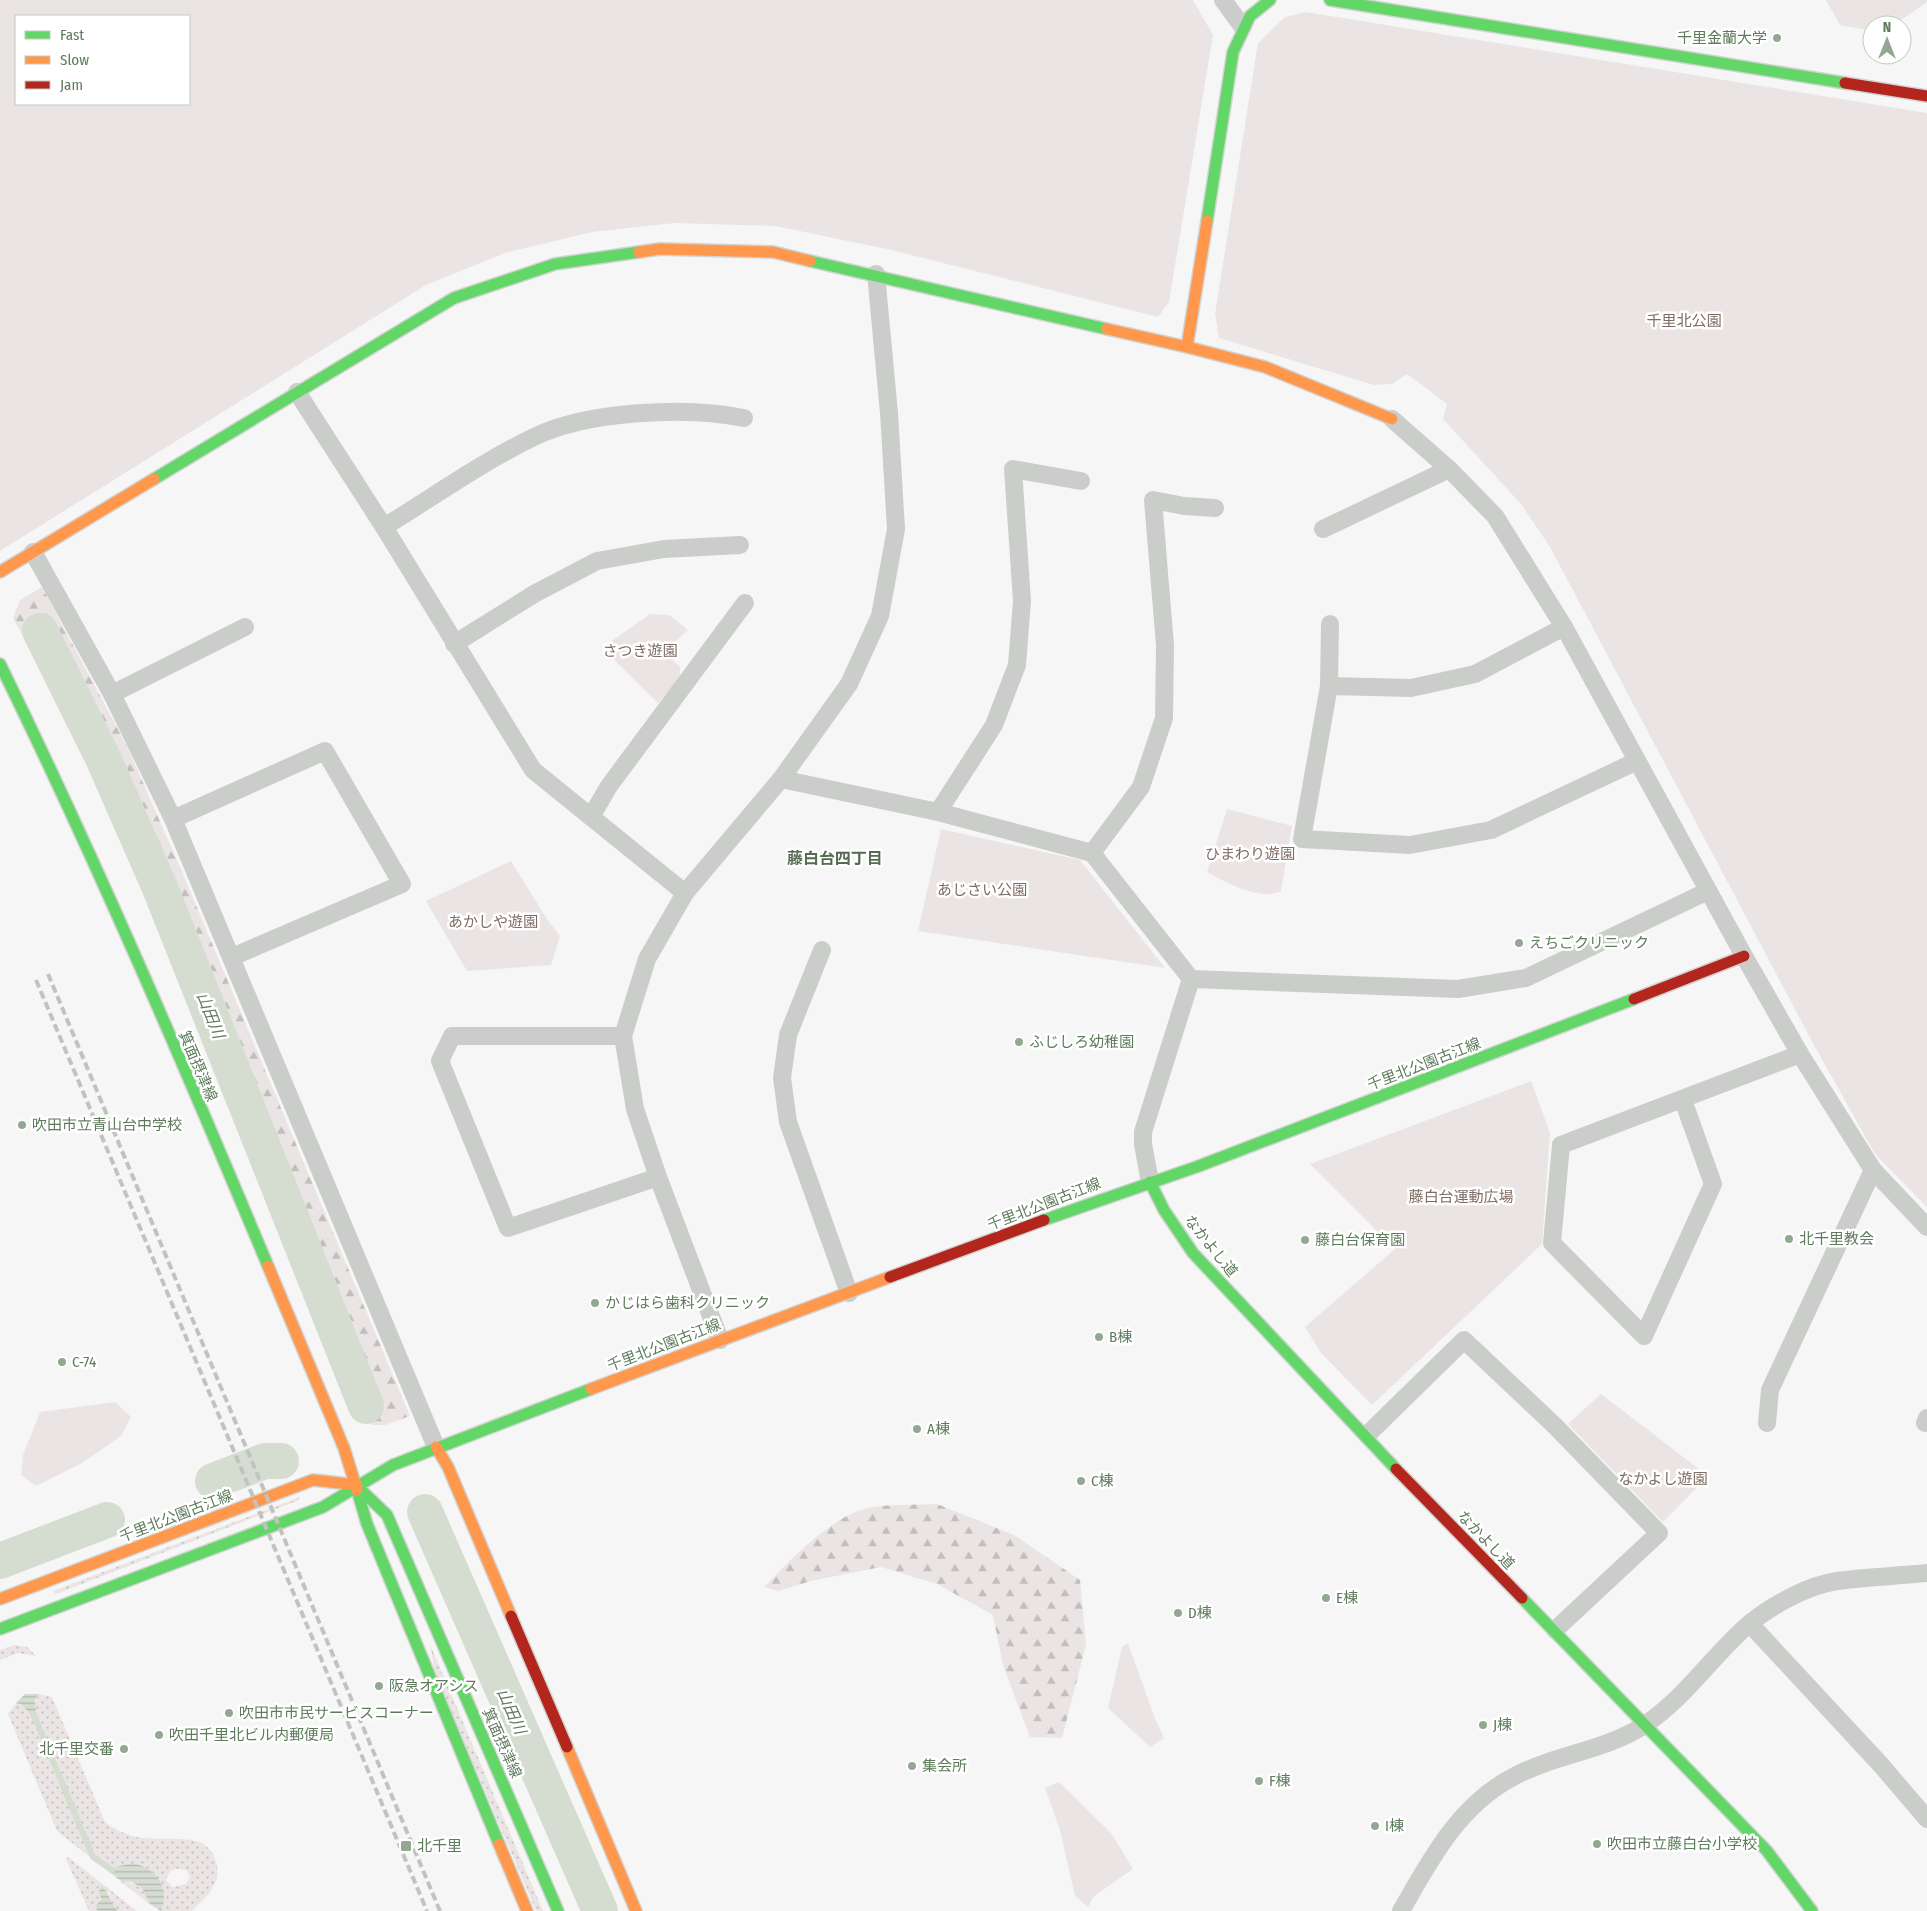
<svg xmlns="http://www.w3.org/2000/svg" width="1927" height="1911" font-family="'Fira Sans Condensed','Noto Sans JP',sans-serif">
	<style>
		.grass { fill: url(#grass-dots); fill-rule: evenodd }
		.forest { fill: url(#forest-firs) }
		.park { fill: #eae5e4; fill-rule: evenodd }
		.water { fill: url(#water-rules) }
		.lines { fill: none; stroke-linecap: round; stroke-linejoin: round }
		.stream { stroke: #d5ddd1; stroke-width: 6 }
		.river { stroke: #d5ddd1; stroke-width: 36 }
		.fast-casing { stroke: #d1d3d1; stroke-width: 14 }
		.slow-casing { stroke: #d1d3d1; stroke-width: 14 }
		.jam-casing { stroke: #d1d3d1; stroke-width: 14 }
		.street { stroke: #cbcdcb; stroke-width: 18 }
		.fast { stroke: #63d668; stroke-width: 11 }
		.slow { stroke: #ff974d; stroke-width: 11 }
		.jam { stroke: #b3261e; stroke-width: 11 }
		.rail { stroke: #c1c3c0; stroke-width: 4; stroke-dasharray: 8 4; stroke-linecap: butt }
		.poi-dot { fill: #94a792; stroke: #fff; stroke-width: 2 }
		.labels { text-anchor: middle; stroke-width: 5; stroke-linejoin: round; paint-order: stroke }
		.poi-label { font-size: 15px; fill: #5e7c5c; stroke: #fff; text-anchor: start }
		.park-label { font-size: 15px; fill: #7f6c64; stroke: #fff }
		.street-label { font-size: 15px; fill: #5e7c5c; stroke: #fff }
		.neighbourhood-label { font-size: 16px; font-weight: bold; fill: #556c53; stroke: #fff }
		.water-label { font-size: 16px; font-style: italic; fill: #637c5b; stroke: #fff }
	</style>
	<defs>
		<pattern id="grass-dots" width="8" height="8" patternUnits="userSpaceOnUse" patternTransform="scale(1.25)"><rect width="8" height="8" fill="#eae5e4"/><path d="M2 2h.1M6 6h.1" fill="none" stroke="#c1bfbc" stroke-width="1.8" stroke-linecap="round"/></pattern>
		<pattern id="forest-firs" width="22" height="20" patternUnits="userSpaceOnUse" patternTransform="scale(1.25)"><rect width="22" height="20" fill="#eae5e4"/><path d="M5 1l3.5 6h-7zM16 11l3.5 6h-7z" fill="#c1bfbc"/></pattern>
		<pattern id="water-rules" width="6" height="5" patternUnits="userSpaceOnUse" patternTransform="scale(1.25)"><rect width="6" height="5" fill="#d5ddd1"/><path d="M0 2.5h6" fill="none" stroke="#b0b8ad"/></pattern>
	</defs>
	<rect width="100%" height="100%" fill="#f7f6f6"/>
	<!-- grass -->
	<g class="grass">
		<path d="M300 1497 299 1500 56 1594 53 1591Z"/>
		<path d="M430 1644 543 1911H536L435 1672Z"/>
		<path d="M16 1645 27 1647 36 1656 18 1653 0 1660V1650Z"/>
		<path d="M39 1694 52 1697 105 1822C141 1848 159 1834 197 1841 204 1843 211 1849 214 1856 225 1880 208 1896 192 1911H161C169 1893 158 1871 140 1865L125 1881 142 1888 150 1904 158 1911 57 1831 8 1714 16 1703 22 1705 30 1714ZM176 1869 186 1870 190 1877 186 1884 172 1887 166 1880 170 1871Z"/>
		<path d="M68 1857 137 1911H118L113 1905 109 1892 100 1894V1903L96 1906 97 1911H89L66 1859Z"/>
	</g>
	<!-- forest -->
	<g class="forest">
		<path d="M42 587 128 748 185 879 410 1416 385 1425H372L365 1410 372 1406 163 887 106 756 43 626 23 636 13 618 20 600Z"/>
		<path d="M937 1504 1014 1535 1080 1580 1086 1645 1062 1738 1030 1737 1003 1665 993 1615 937 1584 881 1567 811 1581 779 1591 764 1587C789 1561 829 1519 864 1509 880 1504 919 1505 937 1504Z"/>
	</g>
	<!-- park -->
	<g class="park">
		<path d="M0 0H1193L1213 35 1169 302 1158 317 887 249 775 226 675 223 592 232 505 253 426 285 0 551ZM16 16H189V104H16Z"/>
		<path d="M1826 0H1927V2L1894 25H1872V31L1840 25Z"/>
		<path d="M1306 12 1927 113V1207L1875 1154 1815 1047 1550 547 1521 504 1443 419 1447 404 1407 374 1392 384 1374 385 1219 338 1215 314 1258 43 1285 17Z"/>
		<path d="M650 614 669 615 688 630 665 652 680 667V678L658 703 602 648Z"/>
		<path d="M1227 809 1292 826 1281 891C1260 902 1226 882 1207 872Z"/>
		<path d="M941 829 1080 860 1165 968 918 931Z"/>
		<path d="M511 861 547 919 560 936 551 965 467 971 426 901Z"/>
		<path d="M1531 1081 1550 1133 1542 1244 1372 1405 1321 1353 1305 1327 1395 1249 1310 1164Z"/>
		<path d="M1601 1394 1708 1476 1663 1522 1568 1424Z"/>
		<path d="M115 1402 131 1417 121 1436 82 1463 36 1486 21 1475 23 1455 40 1412Z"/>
		<path d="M1128 1643 1154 1716 1164 1738 1150 1747 1108 1708 1122 1647Z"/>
		<path d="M1059 1782 1111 1833 1133 1869 1093 1897 1088 1907 1075 1896 1060 1830 1045 1788Z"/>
	</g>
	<!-- water -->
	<g class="water">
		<path d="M25 1694H39L35 1700 36 1712 30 1714 22 1705 16 1703Z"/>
		<path d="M132 1863C155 1867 171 1887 161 1911L150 1904 142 1888 131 1882 122 1881 110 1872 116 1867Z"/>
		<path d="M101 1885C110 1893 110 1902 118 1911H97L96 1906 101 1899 99 1892Z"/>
	</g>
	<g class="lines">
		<!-- stream -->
		<path class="stream" d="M33 1713 93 1857 112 1870"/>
		<!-- river -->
		<g class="river">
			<path d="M40 631 103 758 160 888 366 1406"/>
			<path d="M213 1481 265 1461H281"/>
			<path d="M425 1512 600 1911"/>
			<path d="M0 1561 107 1520"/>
		</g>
		<defs>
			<g id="fast">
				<path d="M1330 0 1845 83"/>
				<path d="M1207 221 1233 52 1250 16 1270 0"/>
				<path d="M810 261 1107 329"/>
				<path d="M154 479 454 298 555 264 639 252"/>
				<path d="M0 664C97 862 183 1063 268 1266"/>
				<path d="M1150 1182 1164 1210 1193 1253 1396 1469"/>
				<path d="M1044 1220 1199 1166 1634 999"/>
				<path d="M358 1487 387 1515 558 1911"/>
				<path d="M357 1490 367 1524 499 1844"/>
				<path d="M1522 1598 1767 1851 1812 1911"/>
				<path d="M0 1629 323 1507 393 1465 591 1389"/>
			</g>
			<g id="slow">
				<path d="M639 252 660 249 773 252 810 261"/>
				<path d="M1107 329 1187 347 1207 221"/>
				<path d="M1187 347 1265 367 1392 419"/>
				<path d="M0 572 154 479"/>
				<path d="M268 1266 344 1448 357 1490"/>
				<path d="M591 1389 890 1277"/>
				<path d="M436 1447 448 1467 511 1616"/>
				<path d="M0 1599 313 1480 357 1485"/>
				<path d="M567 1747 636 1911"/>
				<path d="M499 1844 527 1911"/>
			</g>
			<g id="jam">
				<path d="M1845 83 1927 96"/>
				<path d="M1634 999 1744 956"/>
				<path d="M890 1277 1044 1220"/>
				<path d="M1396 1469 1522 1598"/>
				<path d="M511 1616 567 1747"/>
			</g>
		</defs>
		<!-- fast casing -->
		<use href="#fast" class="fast-casing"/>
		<!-- slow casing -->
		<use href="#slow" class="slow-casing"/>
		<!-- jam casing -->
		<use href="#jam" class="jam-casing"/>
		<!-- street -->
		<g class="street">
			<path d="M1223 0 1242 26"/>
			<path d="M297 392 384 527 533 770 685 893"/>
			<path d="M1392 419 1449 469 1495 516 1564 627 1744 956 1800 1054 1873 1170 1927 1227"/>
			<path d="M1215 508 1184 506 1153 500 1165 645 1164 718 1141 787 1092 853 1191 979 1458 989 1526 978 1708 891"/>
			<path d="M384 527C433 497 482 462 534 437 587 411 687 406 744 418"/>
			<path d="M1323 529 1449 469"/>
			<path d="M33 552 112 694 173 819 436 1447"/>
			<path d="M1564 627 1475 674 1411 688 1329 686 1302 839 1410 845 1491 830 1637 761"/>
			<path d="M454 644 534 594 597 561 664 549 740 545"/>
			<path d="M1329 686 1330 624"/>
			<path d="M112 694 245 627"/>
			<path d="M781 779 938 812 1092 853"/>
			<path d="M938 812 994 725 1017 665 1022 601 1013 469 1081 481"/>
			<path d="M591 817 609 786 745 603"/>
			<path d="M173 819 325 751 402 884 232 957"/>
			<path d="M822 950 788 1035 782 1078 788 1122 849 1293"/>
			<path d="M623 1036H452L440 1061 508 1228 658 1177"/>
			<path d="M1683 1100 1713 1184 1644 1336 1552 1243 1561 1145 1800 1054"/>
			<path d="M1150 1182 1143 1144V1132L1191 979"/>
			<path d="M720 1340 658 1177 635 1109 623 1036 647 959 685 893 781 779 849 684 880 616 896 529 889 413 876 274"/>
			<path d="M1767 1423 1770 1390 1873 1170"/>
			<path d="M1925 1423 1927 1418"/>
			<path d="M1367 1435 1464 1340 1555 1426 1659 1533 1555 1630"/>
			<path d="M1750 1624 1881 1765 1927 1819"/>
			<path d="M1401 1911C1430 1860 1459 1805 1513 1777 1555 1754 1606 1751 1646 1724 1686 1697 1713 1655 1749 1624 1771 1606 1808 1585 1837 1581 1866 1577 1897 1576 1927 1573"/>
		</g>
		<!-- fast -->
		<use href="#fast" class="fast"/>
		<!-- slow -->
		<use href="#slow" class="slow"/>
		<!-- jam -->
		<use href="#jam" class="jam"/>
		<!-- rail -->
		<g class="rail">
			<path d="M48 974 440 1911"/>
			<path d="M36 980 427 1911"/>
		</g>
	</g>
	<!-- markers -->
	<g class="poi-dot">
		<circle cx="1777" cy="38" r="5"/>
		<circle cx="1519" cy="943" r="5"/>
		<circle cx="1019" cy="1042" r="5"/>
		<circle cx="22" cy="1125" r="5"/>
		<circle cx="1789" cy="1239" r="5"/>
		<circle cx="1305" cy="1240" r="5"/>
		<circle cx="595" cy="1303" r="5"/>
		<circle cx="1099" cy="1337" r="5"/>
		<circle cx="62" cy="1362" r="5"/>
		<circle cx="917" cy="1429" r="5"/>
		<circle cx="1081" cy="1481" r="5"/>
		<circle cx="1326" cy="1598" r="5"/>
		<circle cx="1178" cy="1613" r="5"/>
		<circle cx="379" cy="1686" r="5"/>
		<circle cx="229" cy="1713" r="5"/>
		<circle cx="1483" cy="1725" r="5"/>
		<circle cx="159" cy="1735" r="5"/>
		<circle cx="124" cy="1749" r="5"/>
		<circle cx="912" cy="1766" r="5"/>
		<circle cx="1259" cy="1781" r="5"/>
		<circle cx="1375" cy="1826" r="5"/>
		<circle cx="1597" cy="1844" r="5"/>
		<rect x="400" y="1840" width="12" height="12" rx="2.5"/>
	</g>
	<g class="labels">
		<!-- poi labels -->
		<g class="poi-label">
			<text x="1767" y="43" text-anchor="end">千里金蘭大学</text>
			<text x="1529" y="948">えちごクリニック</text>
			<text x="1029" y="1047">ふじしろ幼稚園</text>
			<text x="32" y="1130">吹田市立青山台中学校</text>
			<text x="1799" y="1244">北千里教会</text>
			<text x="1315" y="1245">藤白台保育園</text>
			<text x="605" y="1308">かじはら歯科クリニック</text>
			<text x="1109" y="1342">B棟</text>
			<text x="72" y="1367">C-74</text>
			<text x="927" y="1434">A棟</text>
			<text x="1091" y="1486">C棟</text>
			<text x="1336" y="1603">E棟</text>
			<text x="1188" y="1618">D棟</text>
			<text x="389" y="1691">阪急オアシス</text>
			<text x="239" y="1718">吹田市市民サービスコーナー</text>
			<text x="1493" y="1730">J棟</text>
			<text x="169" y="1740">吹田千里北ビル内郵便局</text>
			<text x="114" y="1754" text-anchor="end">北千里交番</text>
			<text x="922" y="1771">集会所</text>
			<text x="1269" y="1786">F棟</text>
			<text x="1385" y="1831">I棟</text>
			<text x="1607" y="1849">吹田市立藤白台小学校</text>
			<text x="417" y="1851">北千里</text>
		</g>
		<!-- park labels -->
		<g class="park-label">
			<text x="1684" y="326">千里北公園</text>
			<text x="640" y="656">さつき遊園</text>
			<text x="1250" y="859">ひまわり遊園</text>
			<text x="982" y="895">あじさい公園</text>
			<text x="493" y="927">あかしや遊園</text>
			<text x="1461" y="1202">藤白台運動広場</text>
			<text x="1663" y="1484">なかよし遊園</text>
		</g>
		<!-- street labels -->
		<g class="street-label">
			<text transform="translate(1424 1064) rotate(-21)" y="5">千里北公園古江線</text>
			<text transform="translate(198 1066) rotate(67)" y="5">箕面摂津線</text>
			<text transform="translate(1044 1204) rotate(-21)" y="5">千里北公園古江線</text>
			<text transform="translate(1211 1246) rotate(51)" y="5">なかよし道</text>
			<text transform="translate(664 1345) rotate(-21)" y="5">千里北公園古江線</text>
			<text transform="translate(176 1516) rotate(-21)" y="5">千里北公園古江線</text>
			<text transform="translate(1486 1540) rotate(46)" y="5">なかよし道</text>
			<text transform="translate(502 1743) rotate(66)" y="5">箕面摂津線</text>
		</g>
		<!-- neighbourhood labels -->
		<g class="neighbourhood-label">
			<text x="835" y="864">藤白台四丁目</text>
		</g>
		<!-- water labels -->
		<g class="water-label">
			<text transform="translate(211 1015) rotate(68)" y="6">山田川</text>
			<text transform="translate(512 1711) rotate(66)" y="6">山田川</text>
		</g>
	</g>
	<!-- legend -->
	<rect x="15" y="15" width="175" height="90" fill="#ffffff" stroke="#bfcbbe"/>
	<rect x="25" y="31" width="25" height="8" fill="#63d668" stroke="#bfcbbe"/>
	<text x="60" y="40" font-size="15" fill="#5e7c5c">Fast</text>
	<rect x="25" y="56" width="25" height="8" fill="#ff974d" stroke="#bfcbbe"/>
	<text x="60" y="65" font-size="15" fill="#5e7c5c">Slow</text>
	<rect x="25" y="81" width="25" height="8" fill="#b3261e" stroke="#bfcbbe"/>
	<text x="60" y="90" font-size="15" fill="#5e7c5c">Jam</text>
	<!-- north arrow -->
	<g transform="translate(1887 40)"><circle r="24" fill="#ffffff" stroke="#bfcbbe"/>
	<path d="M0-4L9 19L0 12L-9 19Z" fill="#94a792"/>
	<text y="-8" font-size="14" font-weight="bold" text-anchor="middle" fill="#5e7c5c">N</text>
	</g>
</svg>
